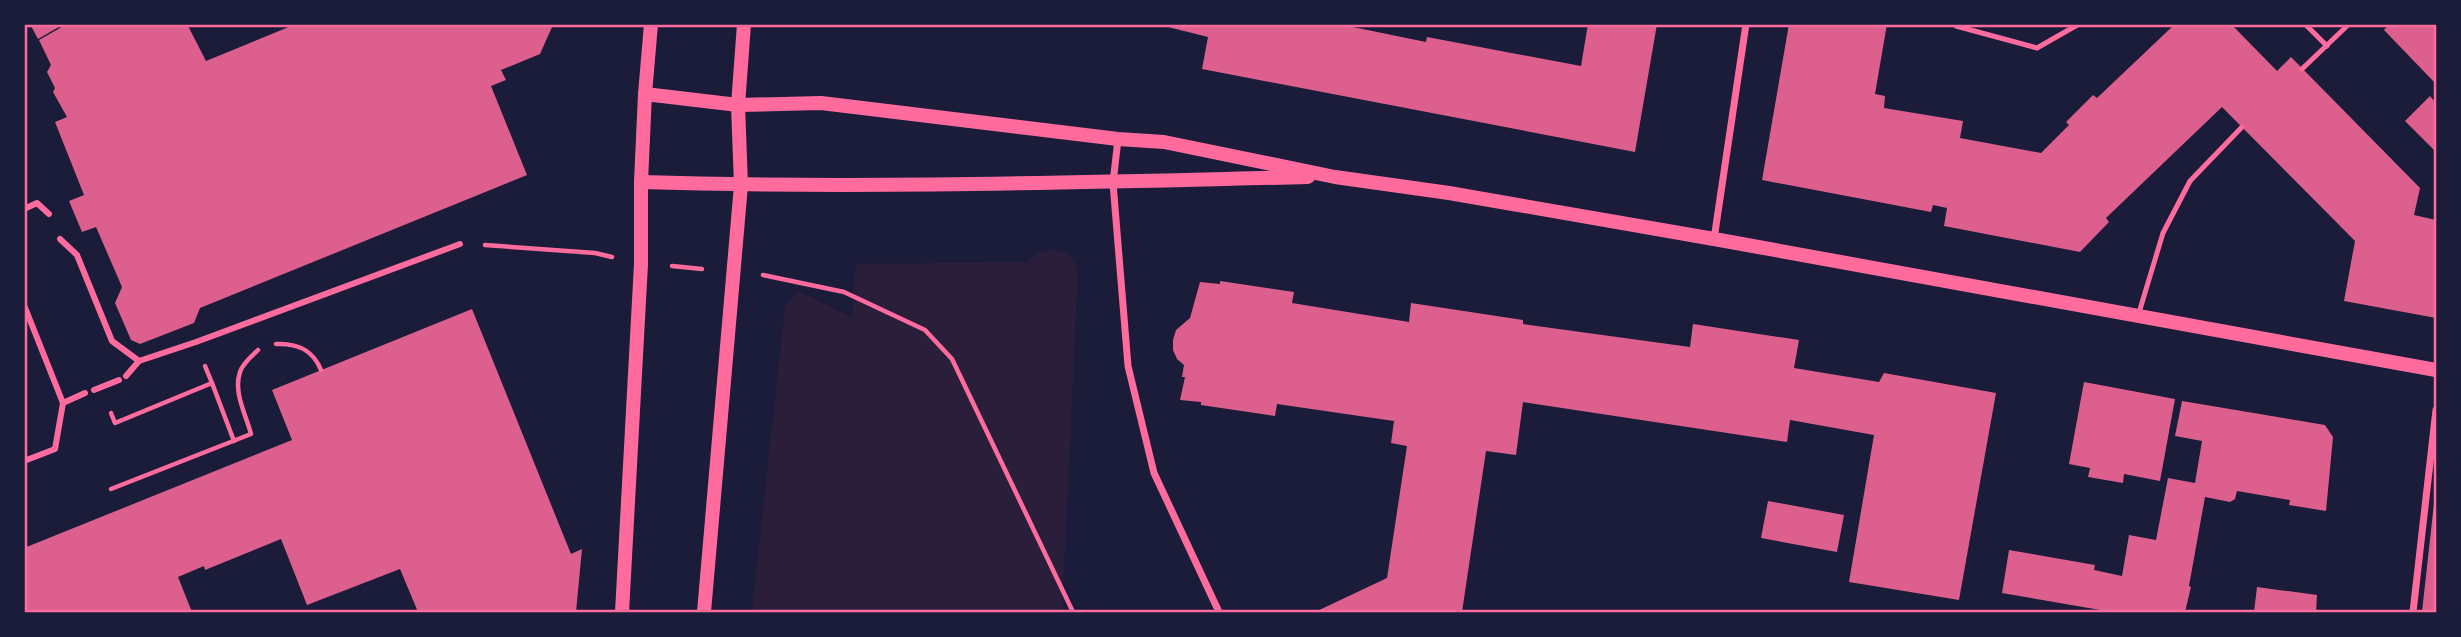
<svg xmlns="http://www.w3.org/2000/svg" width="2461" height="637" font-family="'DM Sans',sans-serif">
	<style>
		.green { fill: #2a1e3b }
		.building { fill: #dd5f8e }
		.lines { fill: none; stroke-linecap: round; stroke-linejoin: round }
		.path { stroke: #ff6b9d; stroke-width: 4.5 }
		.service { stroke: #ff6b9d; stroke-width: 5 }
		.pedestrian { stroke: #ff6b9d; stroke-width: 6 }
		.minor { stroke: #ff6b9d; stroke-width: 7 }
		.secondary { stroke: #ff6b9d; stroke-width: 14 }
		.neatline { fill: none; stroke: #ff6b9d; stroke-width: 2.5 }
	</style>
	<rect width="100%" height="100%" fill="#1b1b3a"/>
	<!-- green -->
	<path class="green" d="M1055 250C1068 252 1073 258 1078 270L1062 612H752L785 307 799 291 852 318 856 264 1027 262 1042 251Z"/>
	<!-- building -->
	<g class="building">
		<path d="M30 24H64L38 39Z"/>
		<path d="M67 24H187L206 61 296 24H551L552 27 540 54 501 70 506 80 491 86 527 175 200 308 194 323 140 344 131 340 115 303 122 287 96 227 82 232 69 201 84 195 55 122 67 117 53 92 55 88 47 72 51 65 39 40Z"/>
		<path d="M1156 24H1338L1426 42 1427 37 1581 66 1588 24H1657L1635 152 1202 69 1208 37Z"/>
		<path d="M1789 24H1887L1875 94 1885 96 1884 108 1963 121 1960 138 2041 153 2069 125 2066 122 2093 95 2097 98 2175 24H2231L2277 71 2291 57 2420 188 2414 215 2436 220V318L2344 301 2355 241 2222 107 2106 218 2109 222 2080 252 1944 226 1947 208 1933 205 1931 212 1762 180Z"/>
		<path d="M2389 24H2436V84L2384 30Z"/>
		<path d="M2430 96 2436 103V152L2405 121Z"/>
		<path d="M1220 281 1294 292 1292 303 1409 322 1411 303 1523 320V324L1690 347 1693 324 1799 340 1794 368 1879 382 1884 373 1996 393 1959 600 1849 582 1874 435 1790 420 1787 442 1523 402 1516 455 1486 451 1462 612H1315L1387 578 1407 446 1391 443 1394 421 1277 404 1275 416 1201 405V402L1180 400 1185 377H1182L1184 365 1177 359 1173 350V340L1176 330 1190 318 1200 282 1220 284Z"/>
		<path d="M472 309 571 554 582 549 576 612H418L400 569 307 605 281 539 205 570 204 566 178 577 192 612H24V548L292 440 272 390Z"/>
		<path d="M2084 382 2175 399 2160 481 2124 474 2123 483 2088 477 2090 468 2069 464Z"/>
		<path d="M2182 401 2325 425 2333 437 2326 511 2289 505 2290 500 2237 491 2235 499 2230 502 2205 497 2189 586 2191 587 2185 612H2112L2002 593 2009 550 2095 565 2094 570 2122 576 2129 535 2156 540 2168 478 2195 483 2202 441 2175 436Z"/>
		<path d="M2435 494H2436V612H2422Z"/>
		<path d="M1768 501 1844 515 1837 552 1761 538Z"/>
		<path d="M2257 587 2317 595 2316 612H2254Z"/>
	</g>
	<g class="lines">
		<!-- path -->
		<g class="path">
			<path d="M485 245 595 253 612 257"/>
			<path d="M672 266 702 269"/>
			<path d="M763 275 844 292 925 330 952 359 1073 612"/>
			<path d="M276 344C298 343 313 350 321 370"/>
			<path d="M212 383 234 441"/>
			<path d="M111 413 115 423 212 383 205 366"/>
			<path d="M111 489 251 434C246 415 233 392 240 372 242 364 252 356 258 350"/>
		</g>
		<!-- service -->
		<g class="service">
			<path d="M2305 24 2327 46"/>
			<path d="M1956 26 2037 48 2079 24"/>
			<path d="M2302 69 2349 24"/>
			<path d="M2138 316 2163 233 2190 181 2242 127"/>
		</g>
		<!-- pedestrian -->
		<g class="pedestrian">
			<path d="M24 209 37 203 49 214"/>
			<path d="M60 239 77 255 112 341 139 361"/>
			<path d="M24 305 63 403"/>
			<path d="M126 376 139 361 196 342 460 244"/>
			<path d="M94 390 119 380"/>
			<path d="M24 461 55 449 63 403 85 393"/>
		</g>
		<!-- minor -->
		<g class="minor">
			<path d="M1118 139 1113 183 1128 366 1154 473 1219 612"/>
			<path d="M1714 239 1746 24"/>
			<path d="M2413 612 2436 410"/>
		</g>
		<!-- secondary -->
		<g class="secondary">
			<path d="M645 94 738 105 821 103 1118 139 1164 142 1335 177 1449 193 1714 239 2436 370"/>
			<path d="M641 182C863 189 1086 182 1308 177"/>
			<path d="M622 612 641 264V182L645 94 651 24"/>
			<path d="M704 612 741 185 738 105 744 24"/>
		</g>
	</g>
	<!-- border -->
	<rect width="2461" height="637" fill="none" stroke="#1b1b3a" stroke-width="52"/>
	<rect x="26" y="26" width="2409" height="585" class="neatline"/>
</svg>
